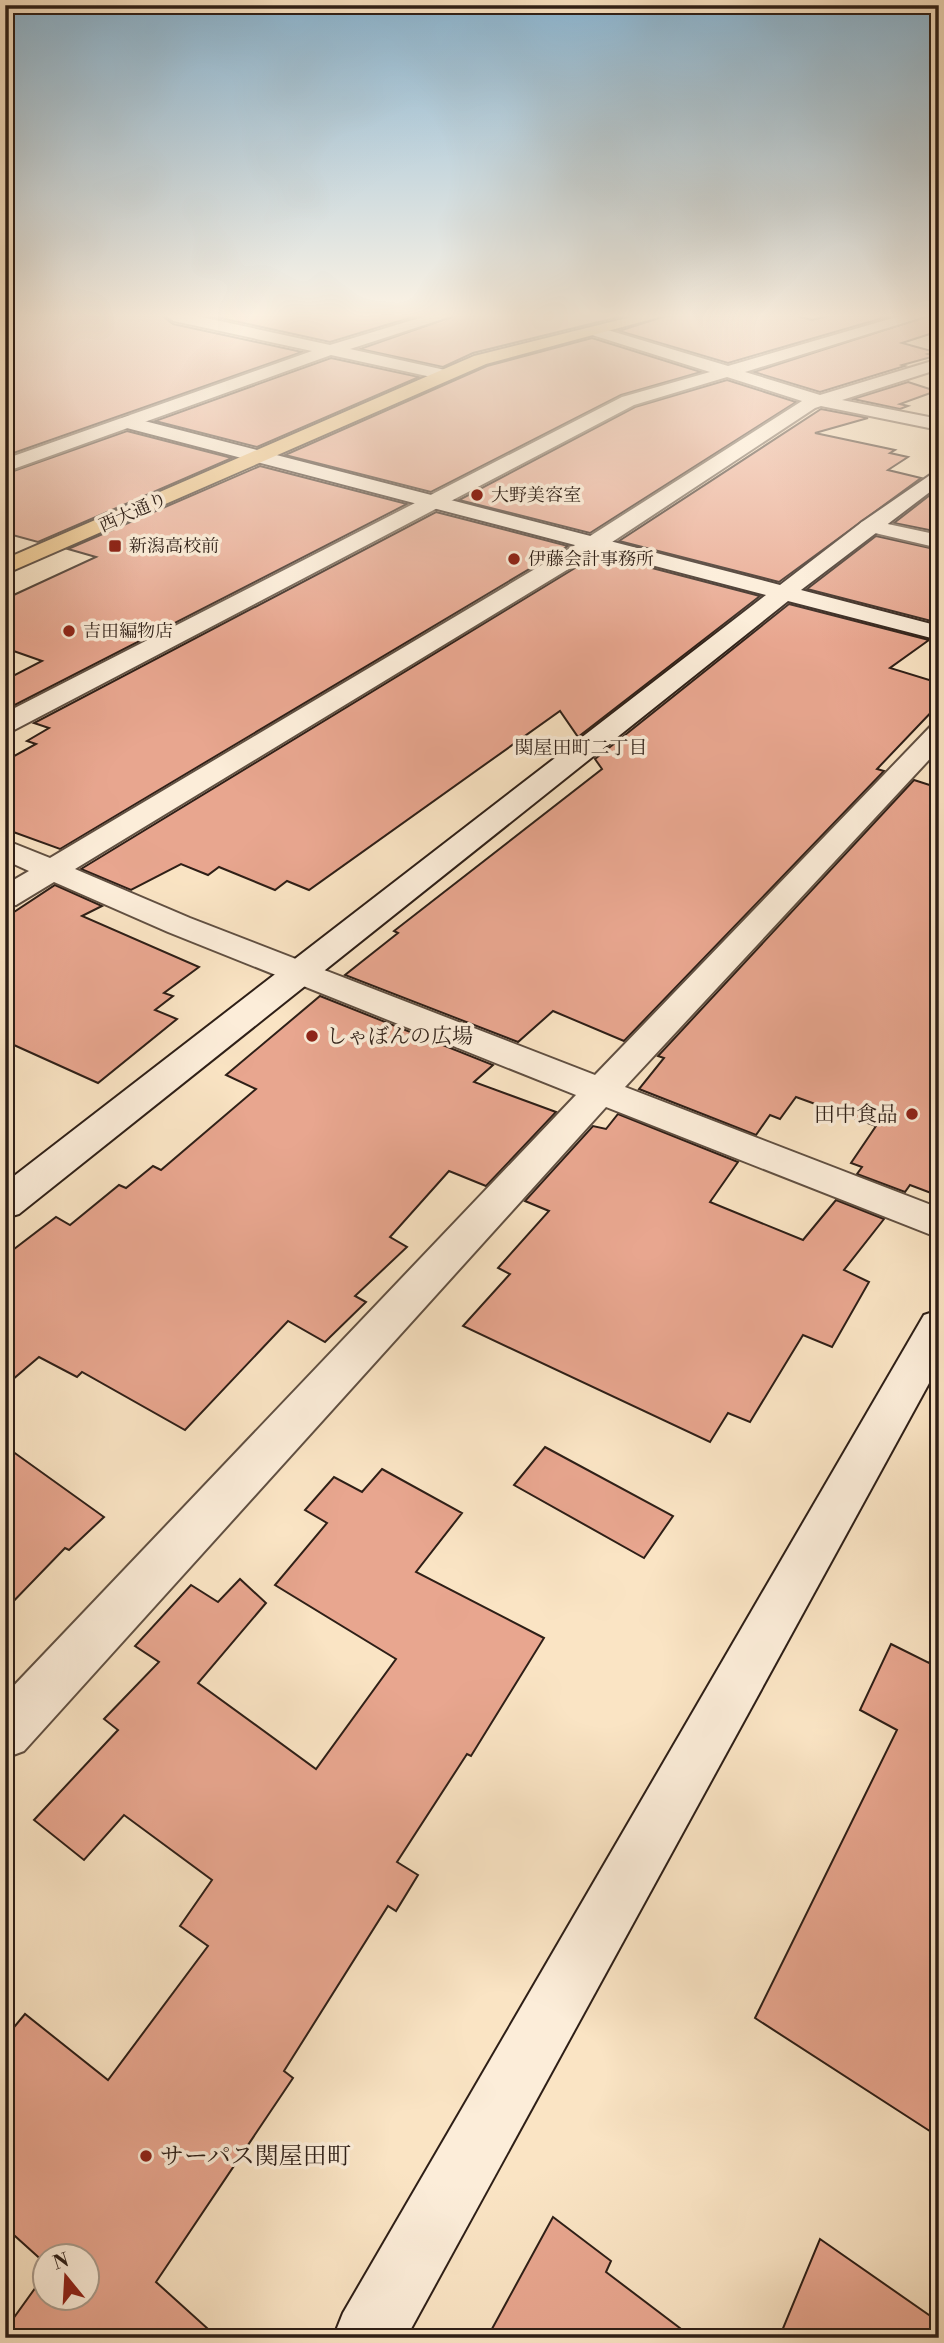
<svg xmlns="http://www.w3.org/2000/svg" width="944" height="2343" font-family="'Libre Bodoni','Noto Serif JP',serif">
	<style>
		.building { fill: #e8a68f; stroke: #2e1f17; stroke-width: 2 }
		.lines { fill: none; stroke-linecap: round; stroke-linejoin: round }
		.street-casing { stroke: #615042; stroke-width: 4 }
		.secondary-casing { stroke: #2e1f17; stroke-width: 4 }
		.highway-casing { stroke: #2e1f17; stroke-width: 4 }
		.street { fill: #fcedd9; fill-rule: evenodd }
		.secondary { fill: #fcedd9; fill-rule: evenodd }
		.highway { fill: #edc282; fill-rule: evenodd }
		.poi-dot { fill: #8f2418; stroke: #fcedd9; stroke-width: 2.5 }
		.labels { text-anchor: middle; stroke-width: 7; stroke-linejoin: round; paint-order: stroke }
		.far-poi-label { font-size: 18px; fill: #2e1f17; stroke: #fcedd9; text-anchor: start }
		.far-street-label { font-size: 18px; fill: #2e1f17; stroke: #fcedd9 }
		.far-neighbourhood-label { font-size: 19px; fill: #2e1f17; stroke: #fcedd9 }
		.poi-label { font-size: 21px; fill: #2e1f17; stroke: #fcedd9; text-anchor: start }
		.near-poi-label { font-size: 24px; fill: #2e1f17; stroke: #fcedd9; text-anchor: start }
	</style>
	<rect width="100%" height="100%" fill="#fae4c4"/>
	<filter id="stains"><feTurbulence type="fractalNoise" baseFrequency=".00286" numOctaves="4"/><feColorMatrix values="0 0 0 0 .2 0 0 0 0 .09 0 0 0 0 .02 0 0 0 .5 -.17"/></filter>
	<radialGradient id="worn" r=".72"><stop offset=".6" stop-color="#630" stop-opacity="0"/><stop offset="1" stop-color="#630" stop-opacity=".3"/></radialGradient>
	<!-- building -->
	<g class="building">
		<path d="M5 316H163L173 324 302 352 5 456Z"/>
		<path d="M211 316H416L330 342Z"/>
		<path d="M454 316H623L473 353 443 367 360 349Z"/>
		<path d="M665 316H797L812 320 828 316H890L728 363 619 331Z"/>
		<path d="M928 316H937L939 331 902 343 935 352 928 354 935 356 902 365 905 366 820 392 754 372Z"/>
		<path d="M592 338 701 372 621 395 431 492 285 455 487 366Z"/>
		<path d="M331 358 419 377 257 447 155 421Z"/>
		<path d="M727 380 796 402 590 533 459 500 635 407Z"/>
		<path d="M908 382 936 391 900 404 908 406 900 409 853 399Z"/>
		<path d="M821 409 868 418 815 433 895 450 890 453 908 457 888 470 921 478 779 582 619 541Z"/>
		<path d="M127 431 232 458 38 542 5 533V474Z"/>
		<path d="M260 466 407 504 5 710V680L42 661 5 648V599L96 557 68 549Z"/>
		<path d="M939 488V532L894 523Z"/>
		<path d="M436 512 568 546 60 849 5 829V761L36 744 27 741 49 728 34 723Z"/>
		<path d="M876 536 939 550V623L807 589Z"/>
		<path d="M598 554 760 596 578 737 560 711 309 890 287 881 275 890 219 867 208 875 181 864 131 890 81 869Z"/>
		<path d="M789 604 929 640 890 668 939 683V704L877 769 884 771 624 1041 553 1011 518 1042 345 975 398 933 394 931 602 769 595 759Z"/>
		<path d="M914 780 939 788V1196L910 1185 905 1192 857 1174 862 1167 851 1163 876 1126 796 1097 780 1119 770 1115 756 1135 639 1089 664 1058 658 1056Z"/>
		<path d="M55 885 102 906 82 916 199 967 164 993 173 996 155 1010 177 1019 98 1083 5 1041V918Z"/>
		<path d="M320 996 493 1065 474 1082 556 1112 486 1186 449 1171 390 1237 407 1247 355 1296 366 1302 325 1342 288 1321 185 1430 82 1372 77 1377 39 1357 5 1386V1256L56 1217 70 1225 119 1185 126 1188 153 1166 161 1170 256 1089 226 1075Z"/>
		<path d="M618 1114 738 1162 710 1202 803 1240 836 1200 884 1219 844 1270 869 1282 832 1347 803 1335 750 1422 728 1413 710 1442 463 1326 510 1274 498 1268 549 1211 525 1201 593 1126 606 1129Z"/>
		<path d="M5 1446 104 1517 69 1550 65 1548 5 1610Z"/>
		<path d="M545 1447 673 1516 644 1558 514 1485Z"/>
		<path d="M382 1469 462 1513 416 1572 544 1638 471 1756 467 1754 397 1862 418 1875 396 1911 388 1906 284 2071 293 2078 156 2282 218 2338H5V2330L46 2273V2298H88V2256H46V2264L5 2227V2038L25 2014 108 2080 208 1946 180 1926 212 1880 124 1815 84 1860 34 1820 118 1730 104 1719 159 1662 135 1646 191 1585 218 1602 240 1579 266 1603 198 1683 316 1769 396 1659 275 1585 327 1523 305 1510 334 1477 362 1492Z"/>
		<path d="M891 1644 929 1663 939 1644V2137L755 2018 897 1730 860 1710Z"/>
		<path d="M553 2217 611 2261 606 2272 693 2338H487Z"/>
		<path d="M820 2239 939 2322V2338H779Z"/>
	</g>
	<g class="lines">
		<defs>
			<g id="street">
				<path d="M166 316H197L330 345 426 316H452L350 349 445 370 454 375 445 380 331 355 5 472V459L312 351 174 321Z"/>
				<path d="M900 316H926L745 372 820 395 939 359V369L842 400 939 419V430L821 406 815 408 603 548 75 869 190 918 595 1075 930 727 939 725V749L625 1087 939 1208V1238L606 1107 24 1751 5 1758V1695L576 1095 168 932 54 882 16 905 5 907V885L29 871 5 860V840L50 858 587 538 802 401 727 377 634 405 14 730 5 732V713L622 397 710 372 589 334V328H601L728 366Z"/>
				<path d="M869 520 939 535V548L862 530 858 526 862 522Z"/>
			</g>
			<g id="secondary">
				<path d="M129 417 780 585 862 522 939 469V485L801 590 939 626V640L788 601 19 1214 5 1218V1183L766 595 123 427 120 423 123 419Z"/>
				<path d="M939 1310V1365L406 2338H333L343 2313 924 1315Z"/>
			</g>
			<path id="highway" d="M635 316H663L486 364 5 574V559L474 356Z"/>
		</defs>
		<!-- street casing -->
		<use href="#street" class="street-casing"/>
		<!-- secondary casing -->
		<use href="#secondary" class="secondary-casing"/>
		<!-- highway casing -->
		<use href="#highway" class="highway-casing"/>
		<!-- street -->
		<use href="#street" class="street"/>
		<!-- secondary -->
		<use href="#secondary" class="secondary"/>
		<!-- highway -->
		<use href="#highway" class="highway"/>
	</g>
	<!-- sky -->
	<linearGradient id="sky" x2="0" y2="1"><stop stop-color="#8bb8d6"/><stop offset="0.49" stop-color="#fdf3e4"/><stop offset="1" stop-color="#fdf3e4" stop-opacity="0"/></linearGradient>
	<rect width="944" height="644" fill="url(#sky)"/>
	<!-- markers -->
	<g class="poi-dot">
		<circle cx="477" cy="495" r="7"/>
		<rect x="108" y="539" width="14" height="14" rx="3.5"/>
		<circle cx="514" cy="559" r="7"/>
		<circle cx="69" cy="631" r="7"/>
		<circle cx="312" cy="1036" r="7"/>
		<circle cx="912" cy="1114" r="7"/>
		<circle cx="146" cy="2156" r="7"/>
	</g>
	<g class="labels">
		<!-- far-poi labels -->
		<g class="far-poi-label">
			<text x="491" y="501">大野美容室</text>
			<text x="129" y="552">新潟高校前</text>
			<text x="528" y="565">伊藤会計事務所</text>
			<text x="83" y="637">吉田編物店</text>
		</g>
		<!-- far-street labels -->
		<g class="far-street-label">
			<text transform="translate(133 512) rotate(-24)" y="6">西大通り</text>
		</g>
		<!-- far-neighbourhood labels -->
		<g class="far-neighbourhood-label">
			<text x="581" y="754">関屋田町二丁目</text>
		</g>
		<!-- poi labels -->
		<g class="poi-label">
			<text x="326" y="1043">しゃぼんの広場</text>
			<text x="898" y="1121" text-anchor="end">田中食品</text>
		</g>
		<!-- near-poi labels -->
		<g class="near-poi-label">
			<text x="160" y="2164">サーパス関屋田町</text>
		</g>
	</g>
	<!-- margin -->
	<rect width="944" height="2343" fill="none" stroke="#fae4c4" stroke-width="28"/>
	<rect x="7" y="7" width="930" height="2329" fill="none" stroke="#2e1f17" stroke-width="3.5"/>
	<rect x="14" y="14" width="916" height="2315" fill="none" stroke="#2e1f17" stroke-width="2"/>
	<!-- north arrow -->
	<g transform="translate(66 2277) rotate(342)"><circle r="33" fill="#fcedd9" stroke="#aa9b8b" stroke-width="2"/>
	<path d="M0-5L12 26L0 18L-12 26Z" fill="#8f2418"/>
	<text y="-10" font-size="19" font-weight="bold" text-anchor="middle" fill="#2e1f17">N</text>
	</g>
	<rect width="100%" height="100%" filter="url(#stains)"/>
	<rect width="100%" height="100%" fill="url(#worn)"/>
</svg>
